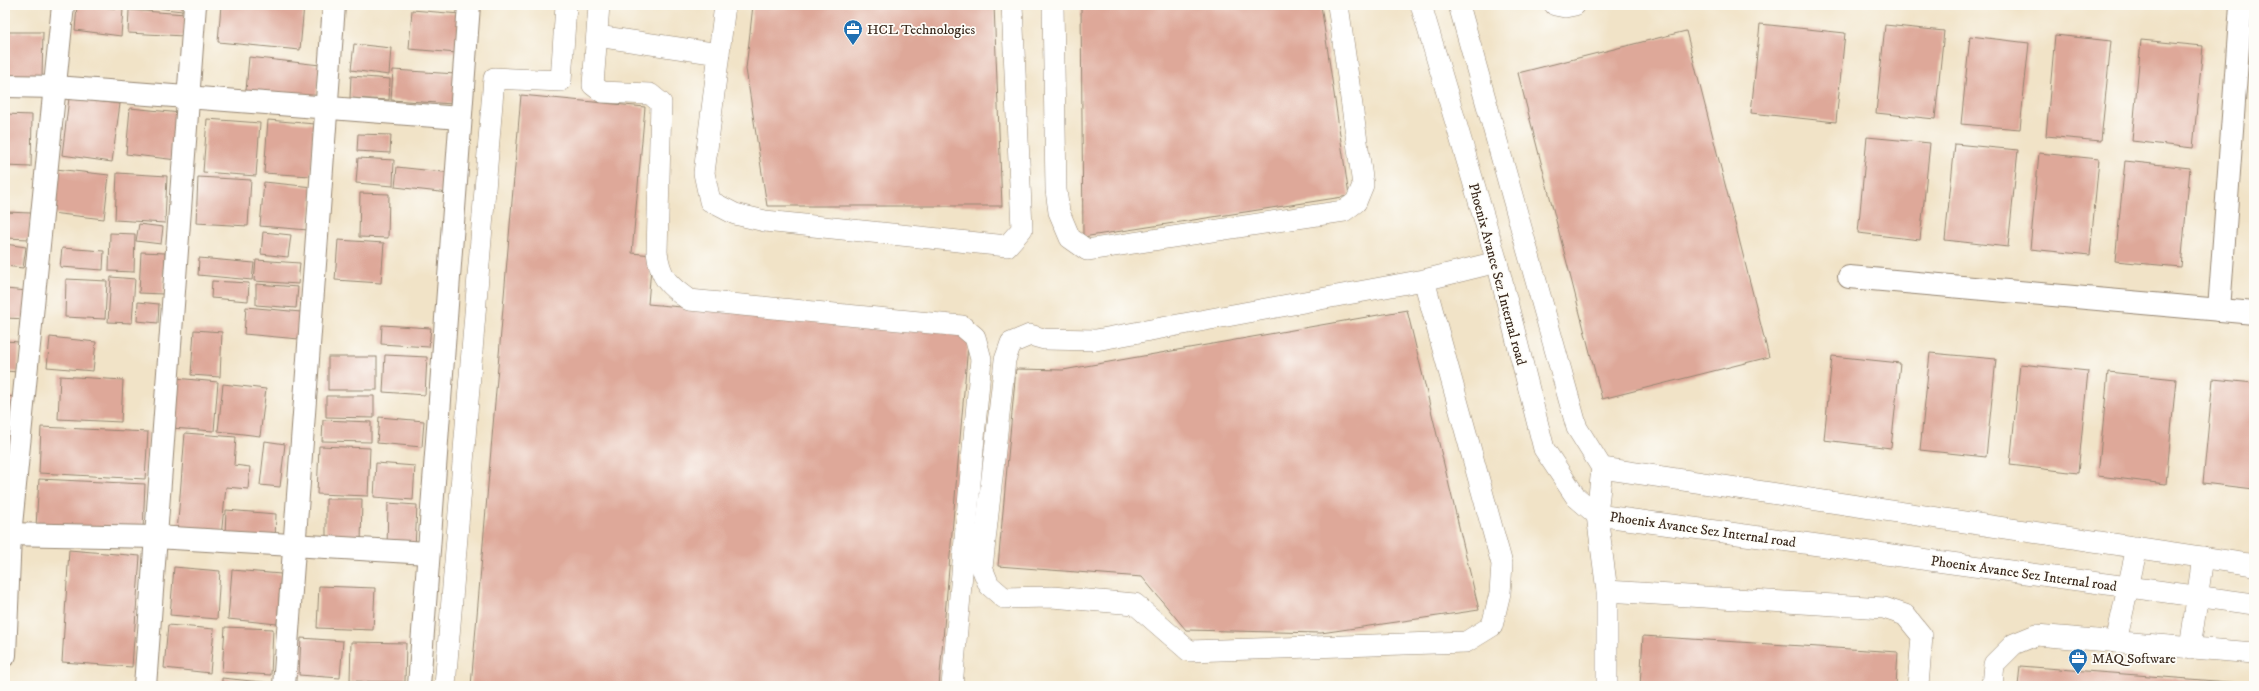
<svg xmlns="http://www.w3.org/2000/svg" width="2259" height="691" font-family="'IM FELL DW Pica',serif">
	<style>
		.building { fill: #dea899 }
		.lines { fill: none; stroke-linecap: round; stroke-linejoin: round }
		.service-casing { stroke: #968672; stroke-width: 22 }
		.minor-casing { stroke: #968672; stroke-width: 24 }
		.service { stroke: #fff; stroke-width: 21 }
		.minor { stroke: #fff; stroke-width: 22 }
		.labels { text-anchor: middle; stroke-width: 3.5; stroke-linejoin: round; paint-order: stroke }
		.poi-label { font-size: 14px; fill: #3b2a1e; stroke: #fdfcf7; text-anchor: start }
		.street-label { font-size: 14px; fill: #3b2a1e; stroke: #fdfcf7 }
	</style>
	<rect width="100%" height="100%" fill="#fdfcf7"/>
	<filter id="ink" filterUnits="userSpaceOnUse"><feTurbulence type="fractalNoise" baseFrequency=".025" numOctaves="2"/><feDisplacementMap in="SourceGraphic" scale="8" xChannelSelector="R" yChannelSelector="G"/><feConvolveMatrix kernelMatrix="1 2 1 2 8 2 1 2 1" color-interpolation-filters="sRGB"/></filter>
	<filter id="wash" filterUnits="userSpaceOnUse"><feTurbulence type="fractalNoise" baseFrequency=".012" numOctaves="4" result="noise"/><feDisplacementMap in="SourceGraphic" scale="16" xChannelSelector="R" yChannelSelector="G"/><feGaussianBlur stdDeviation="0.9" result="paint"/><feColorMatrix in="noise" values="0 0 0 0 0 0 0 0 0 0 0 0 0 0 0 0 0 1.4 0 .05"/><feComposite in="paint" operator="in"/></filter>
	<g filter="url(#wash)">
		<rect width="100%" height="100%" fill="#f1e3c7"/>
		<g id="blocks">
			<!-- building -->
			<g class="building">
				<path d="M77 5 123 9 121 36 75 30Z"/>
				<path d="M131 5H182V11Z"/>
				<path d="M221 5H304L300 50 218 42Z"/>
				<path d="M753 5H994L1002 206H767L746 69Z"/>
				<path d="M1081 5H1321L1349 196 1083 237Z"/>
				<path d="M129 10 186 14 184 36 128 33Z"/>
				<path d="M412 10 460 14 457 53 409 49Z"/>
				<path d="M1760 24 1845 33 1836 122 1751 113Z"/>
				<path d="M1885 25 1944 31 1935 119 1876 113Z"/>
				<path d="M1686 31 1769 357 1602 399 1518 73Z"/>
				<path d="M5 32H43L42 79H5Z"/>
				<path d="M2055 35 2111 41 2101 141 2046 136Z"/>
				<path d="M1970 36 2029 43 2020 129 1961 124Z"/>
				<path d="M2141 40 2203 46 2193 148 2132 141Z"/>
				<path d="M354 44 391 48 389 75 351 70Z"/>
				<path d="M249 57 320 65 316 99 246 91Z"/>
				<path d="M393 70 456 74 454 104 391 100Z"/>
				<path d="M351 76 390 79 389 100 350 98Z"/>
				<path d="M521 95 645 107 632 253 652 255 648 304 969 333 939 686H471Z"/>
				<path d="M69 98 120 104 112 162 62 155Z"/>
				<path d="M130 108 181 113 177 160 126 154Z"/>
				<path d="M5 114 32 115 31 167 5 166Z"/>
				<path d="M207 119 260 123 256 176 203 172Z"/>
				<path d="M268 120 315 124 311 176 264 173Z"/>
				<path d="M358 134 391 135 390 153 357 151Z"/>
				<path d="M1867 137 1930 143 1920 240 1858 233Z"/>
				<path d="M1955 144 2018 150 2008 247 1945 240Z"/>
				<path d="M2039 153 2099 159 2090 255 2030 249Z"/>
				<path d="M358 158 394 160 393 186 356 183Z"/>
				<path d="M2125 161 2190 168 2181 267 2115 261Z"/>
				<path d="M397 167 452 173 449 193 395 187Z"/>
				<path d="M56 169 109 175 104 219 51 213Z"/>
				<path d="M117 173 167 176 165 223 115 220Z"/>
				<path d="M198 177 251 180 248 226 196 223Z"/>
				<path d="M264 182 313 187 308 230 260 226Z"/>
				<path d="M360 193 389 194 388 238 359 237Z"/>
				<path d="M5 212 31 213 29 239 5 238Z"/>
				<path d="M139 224 163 227 161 244 136 241Z"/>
				<path d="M263 232 291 235 288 257 261 254Z"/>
				<path d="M110 233 135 234 134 272 109 271Z"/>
				<path d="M338 240 384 243 381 283 335 280Z"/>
				<path d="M5 244 26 247 23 268 5 266Z"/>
				<path d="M62 248 104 251 103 270 60 267Z"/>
				<path d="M141 252 165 253 163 294 139 293Z"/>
				<path d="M199 258 254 263 252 280 198 275Z"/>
				<path d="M256 260 300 263 298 284 254 281Z"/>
				<path d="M111 277 135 279 132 323 108 322Z"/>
				<path d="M66 279 107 281 105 319 65 317Z"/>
				<path d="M212 281 249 283 248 301 211 298Z"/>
				<path d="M256 284 298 287 296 308 256 305Z"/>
				<path d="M5 289 28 291 27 319 5 318Z"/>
				<path d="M138 302 159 304 158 323 137 321Z"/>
				<path d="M246 307 301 312 299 339 244 334Z"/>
				<path d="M1407 310 1479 610 1321 633 1186 630 1142 577 998 566 1016 369 1063 370Z"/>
				<path d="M382 325 431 328 429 347 381 344Z"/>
				<path d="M194 330 222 332 220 377 191 375Z"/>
				<path d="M50 337 96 342 93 371 47 367Z"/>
				<path d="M5 341 19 342 18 372 5 371Z"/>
				<path d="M1930 353 1996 359 1986 457 1920 450Z"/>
				<path d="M385 355 427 357 425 395 383 392Z"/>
				<path d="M1832 356 1900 363 1891 448 1824 440Z"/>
				<rect x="328" y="357" width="49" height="33"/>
				<path d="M2020 364 2088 371 2078 473 2010 465Z"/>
				<path d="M2108 372 2176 379 2166 484 2098 476Z"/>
				<path d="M60 376 123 380 121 422 58 419Z"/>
				<path d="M175 378 218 382 214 431 171 428Z"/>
				<path d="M2213 379 2254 383V489L2203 483Z"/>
				<path d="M223 384 266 389 260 436 218 431Z"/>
				<path d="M5 396 15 397 13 426H5Z"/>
				<path d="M326 396H374V418L326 417Z"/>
				<path d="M379 417 424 421 422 447 377 443Z"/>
				<path d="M323 420 371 422V442L322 441Z"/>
				<path d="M5 427 16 428 15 447H5Z"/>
				<path d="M41 427 148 432 145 479 39 473Z"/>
				<path d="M185 433 236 437 234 465 250 467 248 489 226 487 221 537 177 533Z"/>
				<path d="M265 441 285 444 280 487 260 485Z"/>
				<path d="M319 446 370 448 368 496 317 494Z"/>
				<path d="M376 463 415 466 413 500 374 497Z"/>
				<path d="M39 479 145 484 143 531 36 526Z"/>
				<path d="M326 499H362L361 544H326Z"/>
				<path d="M388 503 417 505 415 550 387 549Z"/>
				<path d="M226 510 276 514 275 540 225 536Z"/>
				<path d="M69 550 140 556 132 667 62 662Z"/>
				<path d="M174 567 220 571 217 619 170 615Z"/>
				<path d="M232 570 281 574 277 624 228 619Z"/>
				<path d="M319 586 375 588 373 630 317 628Z"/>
				<path d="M168 625 214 629 210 673 164 668Z"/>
				<path d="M225 627 273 629 271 675 222 672Z"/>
				<path d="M1643 636 1898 652 1896 686H1640Z"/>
				<path d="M301 638 343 641 340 678 299 675Z"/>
				<path d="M351 642 406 643 405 682 350 681Z"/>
				<path d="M2020 666 2254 684V686H2018Z"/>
				<path d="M222 678 271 683 270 686H222Z"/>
			</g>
		</g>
	</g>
	<g filter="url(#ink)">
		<use href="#blocks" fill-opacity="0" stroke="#968672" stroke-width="1"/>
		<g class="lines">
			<defs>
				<g id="service">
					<path d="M599 5 593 85 602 92 650 94 661 103 657 252C660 278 669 286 689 300L962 326 975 337 981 359 952 686"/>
					<path d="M725 5 704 173 710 201 735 214 765 221 1007 246 1022 229 1012 5"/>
					<path d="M1053 5 1056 190 1059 212 1070 238 1087 250 1344 211 1356 202 1363 185 1338 5"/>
					<path d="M1421 5 1497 262 1544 449 1576 497 1597 515 2254 604"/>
					<path d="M1459 5 1577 428 1602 468 2254 565"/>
					<path d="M1555 5 1565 7 1575 5"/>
					<path d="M597 36 719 54"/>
					<path d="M1424 280 1502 564 1500 593 1492 626 1466 642 1189 651 1135 604 1052 597 1004 598 989 585 982 568 1005 360 1011 343 1030 335 1044 339 1096 340 1424 280 1497 262"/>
					<path d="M1602 468 1597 515 1607 591V686"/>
					<path d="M1607 591 1884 608 1905 615 1922 636 1918 686"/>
					<path d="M2116 642 2137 547"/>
					<path d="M2190 649 2203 557"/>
					<path d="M445 686 494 78 561 81 566 5"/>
					<path d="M1992 686 1994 664 2014 644 2036 635 2254 653"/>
				</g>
				<g id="minor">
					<path d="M5 86 56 87 460 118"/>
					<path d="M1849 277 2254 313"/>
					<path d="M2219 310 2241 5"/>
					<path d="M5 534 156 537 428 553"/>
					<path d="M5 655 10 535 63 5"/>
					<path d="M145 686 195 5"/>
					<path d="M284 686 334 5"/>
					<path d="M419 686 469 5"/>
				</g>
			</defs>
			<!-- service casing -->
			<use href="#service" class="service-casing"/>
			<!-- minor casing -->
			<use href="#minor" class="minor-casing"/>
			<!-- service -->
			<use href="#service" class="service"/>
			<!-- minor -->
			<use href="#minor" class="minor"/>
		</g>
	</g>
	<!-- icons -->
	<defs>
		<symbol id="office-pin" viewBox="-11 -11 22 30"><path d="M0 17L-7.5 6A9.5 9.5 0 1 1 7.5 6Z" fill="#1f6fb2" stroke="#fdfcf7"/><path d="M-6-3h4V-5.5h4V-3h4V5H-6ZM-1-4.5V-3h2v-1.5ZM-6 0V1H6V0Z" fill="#fff"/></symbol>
	</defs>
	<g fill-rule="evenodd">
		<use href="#office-pin" x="842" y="18" width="22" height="30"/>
		<use href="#office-pin" x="2067" y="647" width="22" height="30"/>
	</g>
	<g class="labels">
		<!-- poi labels -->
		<g class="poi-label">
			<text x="867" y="34">HCL Technologies</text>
			<text x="2092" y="663">MAQ Software</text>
		</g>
		<!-- street labels -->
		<g class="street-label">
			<text transform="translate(1498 274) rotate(75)" y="5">Phoenix Avance Sez Internal road</text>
			<text transform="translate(1703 529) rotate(8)" y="5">Phoenix Avance Sez Internal road</text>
			<text transform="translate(2024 573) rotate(8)" y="5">Phoenix Avance Sez Internal road</text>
		</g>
	</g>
	<!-- margin -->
	<rect width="2259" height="691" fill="none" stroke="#fdfcf7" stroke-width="20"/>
</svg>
